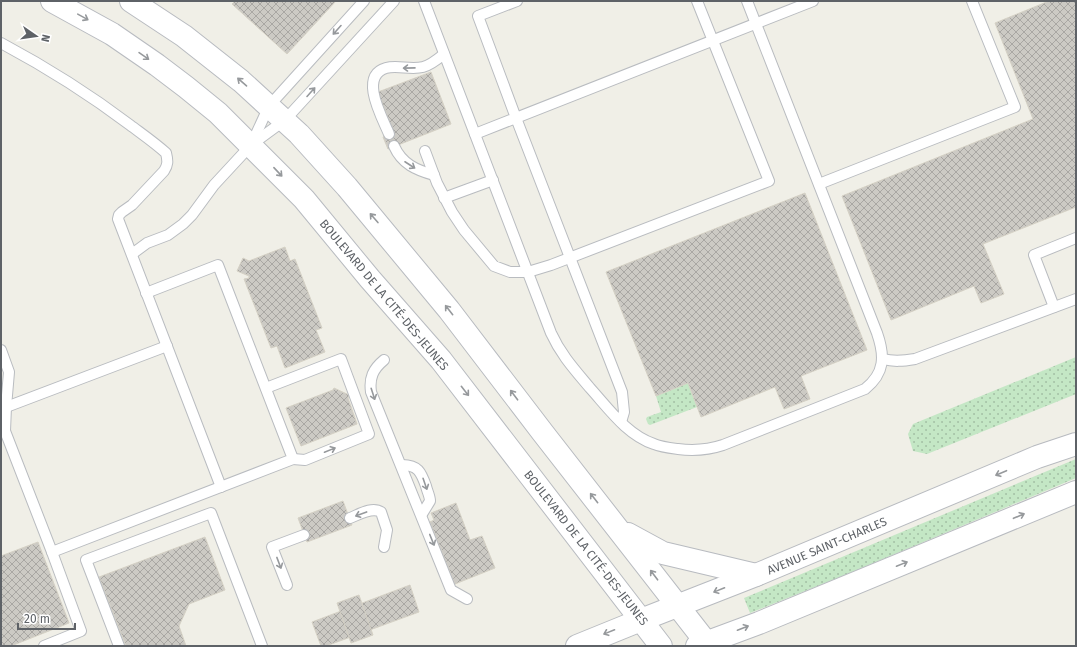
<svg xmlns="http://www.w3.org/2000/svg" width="1077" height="647" font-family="'Fira Sans',sans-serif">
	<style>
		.grass { fill: url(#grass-dots) }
		.building { fill: url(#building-cross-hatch); stroke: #d5d1c5 }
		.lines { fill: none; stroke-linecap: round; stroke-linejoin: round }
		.service-casing { stroke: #b9bcc0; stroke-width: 12 }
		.tertiary-casing { stroke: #b9bcc0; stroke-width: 24 }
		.secondary-casing { stroke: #b8bbc0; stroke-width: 24 }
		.service { stroke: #fff; stroke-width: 10 }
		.tertiary { stroke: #fff; stroke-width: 22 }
		.secondary { stroke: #fff; stroke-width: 22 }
		.oneway { stroke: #96999c }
		.labels { text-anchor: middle; stroke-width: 4; stroke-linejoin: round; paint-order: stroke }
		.street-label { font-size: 12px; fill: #5e6267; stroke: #fff }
	</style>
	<defs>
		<pattern id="grass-dots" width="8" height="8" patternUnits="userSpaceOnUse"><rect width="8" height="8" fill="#c4e7c5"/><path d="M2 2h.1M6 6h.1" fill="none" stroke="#a2bfa4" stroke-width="1.8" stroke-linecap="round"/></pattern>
		<pattern id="building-cross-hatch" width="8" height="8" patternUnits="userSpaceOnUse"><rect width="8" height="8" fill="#cccac4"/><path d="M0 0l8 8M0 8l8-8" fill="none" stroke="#a9a7a3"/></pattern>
	</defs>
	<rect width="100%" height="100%" fill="#f0efe7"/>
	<!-- grass -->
	<g class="grass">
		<path d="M1076 357V394L927 454 913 451 908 434 913 424Z"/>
		<path d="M688 383 697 407 650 425 648 424 646 419 647 417 661 412 656 396Z"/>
		<path d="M1076 459V478L845 575 750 613 744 598Z"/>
	</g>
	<!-- building -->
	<g class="building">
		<path d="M235 1H336L287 54 232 4Z"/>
		<path d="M1049 1H1076V207L983 244 1004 294 981 303 974 286 891 320 842 196 1033 119 995 23Z"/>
		<path d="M431 72 451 124 388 149 383 137 394 133 378 92Z"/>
		<path d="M805 193 867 350 801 376 810 399 784 409 775 387 701 417 688 383 656 396 606 272Z"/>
		<path d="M285 247 290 261 295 259 322 328 316 330 325 352 285 368 277 346 271 348 244 279 249 278V276L237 271 243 258 249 261Z"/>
		<path d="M334 388 349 395 348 398 357 424 301 446 286 408 333 390Z"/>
		<path d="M343 501 352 525 307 542 298 518Z"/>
		<path d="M456 503 470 540 482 536 495 568 455 584 430 522 434 520 431 513Z"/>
		<path d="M205 537 225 590 189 604 179 626 186 646H126L99 577Z"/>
		<path d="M38 542 69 623 11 646H1V556Z"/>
		<path d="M410 585 419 612 326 646H321L312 622Z"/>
		<path d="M359 595 373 635 351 643 337 603Z"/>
	</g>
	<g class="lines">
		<defs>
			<g id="service">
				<path d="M424 1 551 333C561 355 575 370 590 388 609 409 627 435 654 444 661 447 670 448 678 449 694 451 708 450 723 445L865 389C885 373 885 356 877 333L747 1"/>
				<path d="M517 1 478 16 516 118 622 392 624 412 621 422"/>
				<path d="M1 43C46 67 89 94 130 125 142 134 155 143 166 153 168 161 168 165 164 171L132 205 122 212 119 215 118 219 221 487"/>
				<path d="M389 134C383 119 358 76 386 68 397 65 411 70 423 67 431 65 438 59 444 54"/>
				<path d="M475 134 813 1"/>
				<path d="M252 143 269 106 364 1"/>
				<path d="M394 146C402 164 416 170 434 175"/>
				<path d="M425 151 437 183 452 212 464 230 494 266 510 272H528L551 265 769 181 697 1"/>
				<path d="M819 184 1015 107 972 1"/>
				<path d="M444 198 493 180"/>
				<path d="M132 254 147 243 168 235 183 224 192 215 214 185 251 145 285 120 394 1"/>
				<path d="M1054 307 1034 255 1076 238"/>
				<path d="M1 350 9 372 6 407 5 431 52 552 293 459 218 265 146 293"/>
				<path d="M883 359C894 362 903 361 915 359L1076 299"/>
				<path d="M384 360C373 369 369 378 371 392L451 590 467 599"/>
				<path d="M266 388 341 359 369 434 305 460 293 459"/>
				<path d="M1 409 167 346"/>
				<path d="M402 465C418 465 421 472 426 486 427 491 430 496 430 501L422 514"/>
				<path d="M350 518C358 515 372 506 381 512L387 530 384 547"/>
				<path d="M287 585 272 547 304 535"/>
				<path d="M44 646 81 631 52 552"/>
				<path d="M119 646 86 560 211 513 262 646"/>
			</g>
			<path id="tertiary" d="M577 646 641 620"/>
			<g id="secondary">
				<path d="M52 1 112 34 157 65 186 87 218 113 304 199 370 279 441 360 661 646"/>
				<path d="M131 1 184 36 241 81 299 134 347 187 449 310 543 433 709 646"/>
				<path d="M628 534 663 553 756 575"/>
				<path d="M641 620 756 575 1037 457 1076 444"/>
				<path d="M697 646 759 623 1076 492"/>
			</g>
		</defs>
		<!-- service casing -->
		<use href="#service" class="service-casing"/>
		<!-- tertiary casing -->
		<use href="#tertiary" class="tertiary-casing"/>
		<!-- secondary casing -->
		<use href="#secondary" class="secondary-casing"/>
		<!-- service -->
		<use href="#service" class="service"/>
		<!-- tertiary -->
		<use href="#tertiary" class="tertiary"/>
		<!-- secondary -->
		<use href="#secondary" class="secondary"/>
	</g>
	<!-- one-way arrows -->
	<defs><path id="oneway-shaft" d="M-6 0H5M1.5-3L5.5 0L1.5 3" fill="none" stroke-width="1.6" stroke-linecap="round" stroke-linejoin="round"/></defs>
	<g class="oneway">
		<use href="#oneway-shaft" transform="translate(83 17) rotate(29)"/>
		<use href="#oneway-shaft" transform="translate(337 30) rotate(132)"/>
		<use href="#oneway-shaft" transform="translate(144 56) rotate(35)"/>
		<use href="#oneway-shaft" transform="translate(409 68) rotate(179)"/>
		<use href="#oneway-shaft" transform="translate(242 82) rotate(-139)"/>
		<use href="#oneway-shaft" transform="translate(311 92) rotate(-48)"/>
		<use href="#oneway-shaft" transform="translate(410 165) rotate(33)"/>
		<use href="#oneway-shaft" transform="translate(278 172) rotate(47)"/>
		<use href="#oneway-shaft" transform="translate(374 218) rotate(-131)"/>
		<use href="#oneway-shaft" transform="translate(449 310) rotate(-128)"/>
		<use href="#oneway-shaft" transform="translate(465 391) rotate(52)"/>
		<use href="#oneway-shaft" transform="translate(373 394) rotate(72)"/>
		<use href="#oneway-shaft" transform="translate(514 395) rotate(-127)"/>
		<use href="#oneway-shaft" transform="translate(330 450) rotate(-22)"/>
		<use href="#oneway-shaft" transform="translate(1001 473) rotate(157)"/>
		<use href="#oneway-shaft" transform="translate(425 484) rotate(71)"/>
		<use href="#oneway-shaft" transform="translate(594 498) rotate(-128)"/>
		<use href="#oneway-shaft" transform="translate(361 514) rotate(160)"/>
		<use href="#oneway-shaft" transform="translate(1019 516) rotate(-23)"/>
		<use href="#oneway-shaft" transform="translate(432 540) rotate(68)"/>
		<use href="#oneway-shaft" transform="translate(279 563) rotate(69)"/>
		<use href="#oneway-shaft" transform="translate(902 564) rotate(-22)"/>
		<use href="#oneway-shaft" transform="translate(654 575) rotate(-127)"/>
		<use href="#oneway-shaft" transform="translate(719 590) rotate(158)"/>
		<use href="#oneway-shaft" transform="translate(743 628) rotate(-21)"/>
		<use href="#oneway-shaft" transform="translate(609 632) rotate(158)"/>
	</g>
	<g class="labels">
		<!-- street labels -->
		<g class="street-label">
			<text transform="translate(384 295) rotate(50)" y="4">BOULEVARD DE LA CITÉ-DES-JEUNES</text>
			<text transform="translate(827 546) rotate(-23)" y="4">AVENUE SAINT-CHARLES</text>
			<text transform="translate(586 548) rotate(52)" y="4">BOULEVARD DE LA CITÉ-DES-JEUNES</text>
		</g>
	</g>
	<!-- border -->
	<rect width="1077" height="647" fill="none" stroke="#5e6267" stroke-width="4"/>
	<!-- north arrow -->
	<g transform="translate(36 36) rotate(103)" stroke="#ffffff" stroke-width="3" paint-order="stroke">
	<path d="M0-3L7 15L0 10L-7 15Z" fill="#5e6267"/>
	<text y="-6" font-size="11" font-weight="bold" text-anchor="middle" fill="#5e6267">N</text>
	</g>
	<!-- scale -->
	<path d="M18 623v6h57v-6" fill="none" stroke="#5e6267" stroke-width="2"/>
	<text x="24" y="623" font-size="12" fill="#5e6267" stroke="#ffffff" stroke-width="3" paint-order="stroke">20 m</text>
</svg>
